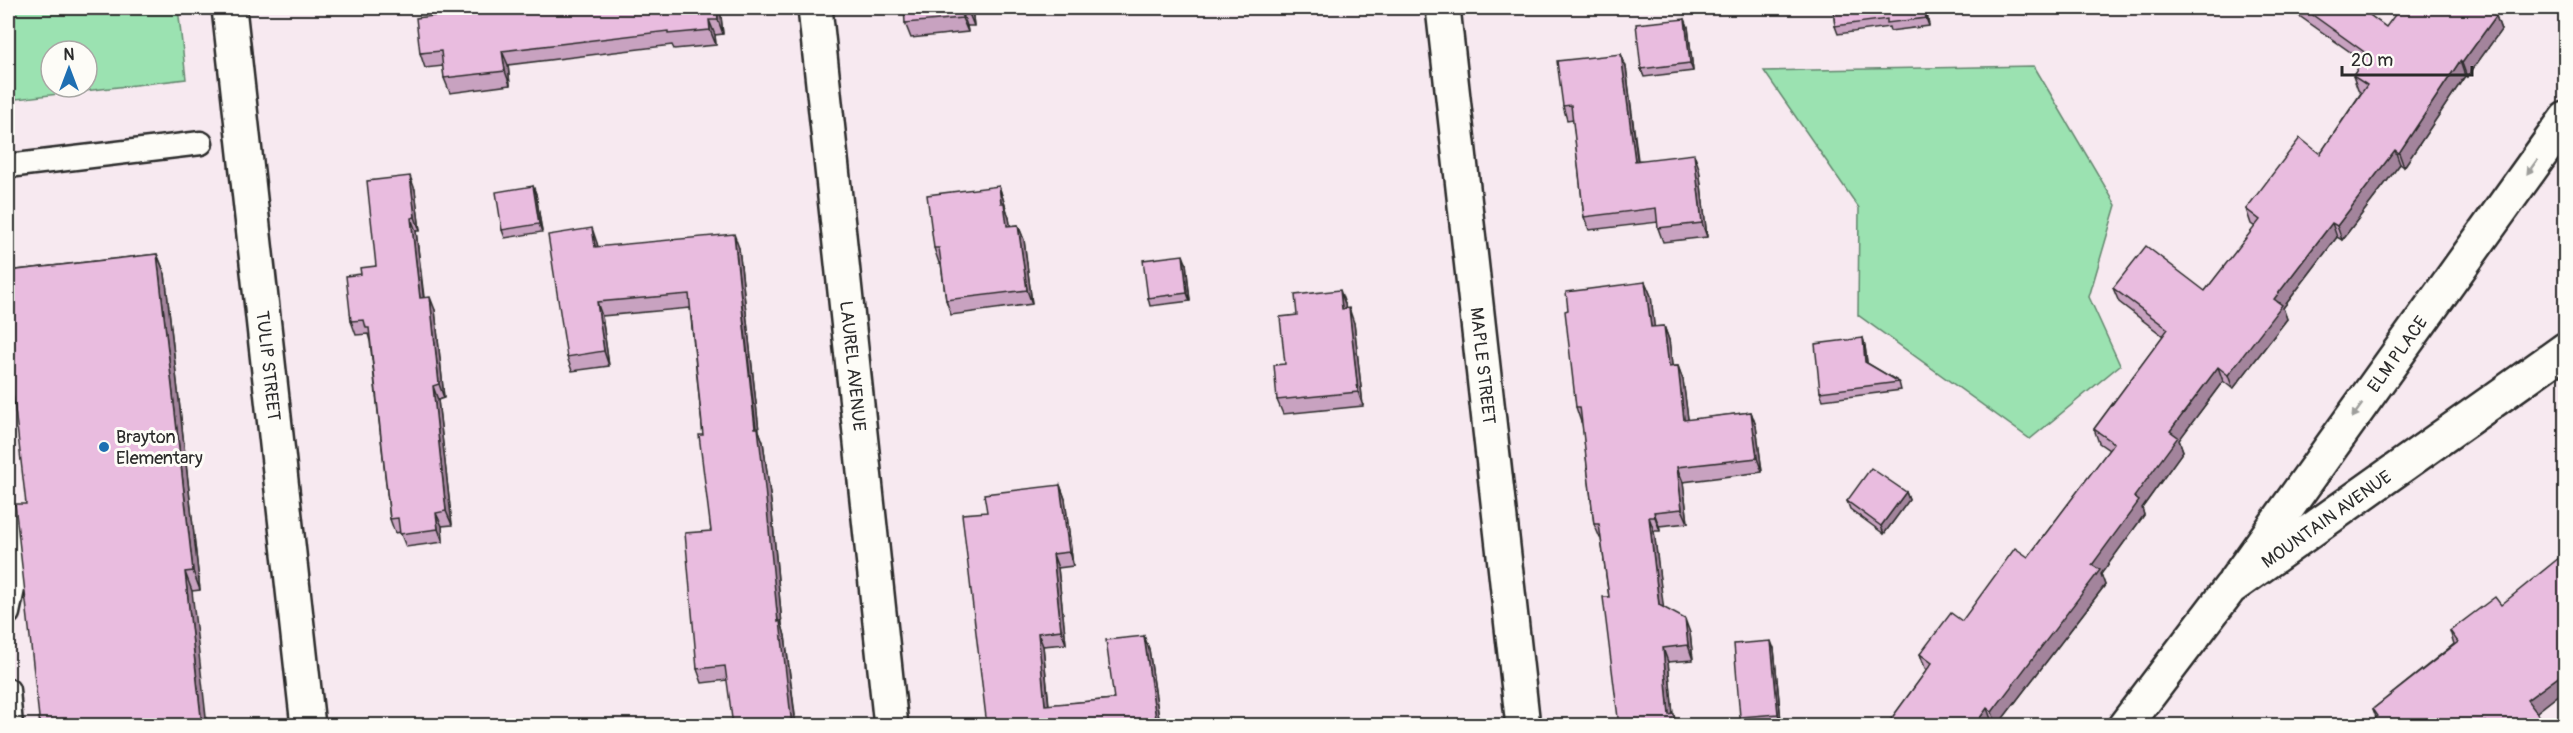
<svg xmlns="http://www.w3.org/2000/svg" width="2573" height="733" font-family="Pangolin,sans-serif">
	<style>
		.green { fill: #9be2b1; stroke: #63866e; stroke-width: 1.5; fill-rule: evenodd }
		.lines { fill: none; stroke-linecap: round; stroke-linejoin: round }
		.service-casing { stroke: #2b2b2b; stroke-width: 27 }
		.minor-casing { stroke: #2b2b2b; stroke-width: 38 }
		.tertiary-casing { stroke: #2b2b2b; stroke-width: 38 }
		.secondary-casing { stroke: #2b2b2b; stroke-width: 38 }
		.service { stroke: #fdfcf7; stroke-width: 22 }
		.minor { stroke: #fdfcf7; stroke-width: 33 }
		.tertiary { stroke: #fdfcf7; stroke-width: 33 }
		.secondary { stroke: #fdfcf7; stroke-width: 33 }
		.wall { fill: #c8a2c0; stroke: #2b2b2b; stroke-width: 1.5 }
		.shaded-wall { fill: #a3849c; stroke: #2b2b2b; stroke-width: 1.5 }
		.building { fill: #e9bcdf; stroke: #2b2b2b; stroke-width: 1.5 }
		.oneway { fill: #9e9e9b }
		.poi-dot { fill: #1f6fb2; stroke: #fdfcf7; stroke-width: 2 }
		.labels { text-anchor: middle; stroke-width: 6; stroke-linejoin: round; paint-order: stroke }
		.street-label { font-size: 18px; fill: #2b2b2b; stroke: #fdfcf7 }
		.poi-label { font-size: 18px; fill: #2b2b2b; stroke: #fdfcf7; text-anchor: start }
	</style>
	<rect width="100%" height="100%" fill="#f7e9f0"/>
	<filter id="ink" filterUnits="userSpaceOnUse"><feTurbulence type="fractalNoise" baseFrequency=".0167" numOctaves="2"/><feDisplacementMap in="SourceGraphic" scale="12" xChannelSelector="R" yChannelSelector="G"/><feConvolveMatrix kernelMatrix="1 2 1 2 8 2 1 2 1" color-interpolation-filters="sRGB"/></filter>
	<g filter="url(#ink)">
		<!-- green -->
		<g class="green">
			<path d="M29 8H178L186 79 8 100V10ZM51 51H87V87H51Z"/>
			<path d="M2034 66 2116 205 2089 297 2120 365 2030 439 1858 315 1859 208 1764 71Z"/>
		</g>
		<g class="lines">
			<defs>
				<g id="service">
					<path d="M8 166 201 143"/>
					<path d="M8 515 15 579 8 613"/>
					<path d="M8 690 11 726"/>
				</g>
				<g id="minor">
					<path id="s1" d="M815 8 891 726"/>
					<path id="s2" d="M1443 8 1523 726"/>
				</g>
				<g id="tertiary">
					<path id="s3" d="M229 8 308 726"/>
					<path id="s4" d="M2235 581 2566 119"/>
				</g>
				<g id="secondary">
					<path id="s5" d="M2125 726 2230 588 2566 349"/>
				</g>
			</defs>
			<!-- service casing -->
			<use href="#service" class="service-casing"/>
			<!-- minor casing -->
			<use href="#minor" class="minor-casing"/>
			<!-- tertiary casing -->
			<use href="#tertiary" class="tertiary-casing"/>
			<!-- secondary casing -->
			<use href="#secondary" class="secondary-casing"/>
			<!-- service -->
			<use href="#service" class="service"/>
			<!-- minor -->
			<use href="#minor" class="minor"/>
			<!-- tertiary -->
			<use href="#tertiary" class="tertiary"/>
			<!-- secondary -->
			<use href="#secondary" class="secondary"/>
		</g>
		<!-- wall -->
		<g class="wall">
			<path d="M720 8 723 34 715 35 716 45 674 49 672 45 508 65 510 85 450 93 444 78 443 66 425 68 420 53Z"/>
			<path d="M972 8 974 26H967L968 32 911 38 905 23Z"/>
			<path d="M1833 8H1926L1929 26 1890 31 1889 27 1838 34 1835 26Z"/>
			<path d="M2288 8H2360L2386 27 2496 16 2501 30 2467 77 2465 76 2404 167 2400 164 2342 240 2337 237 2283 308 2287 319 2233 389 2223 381 2179 440 2183 451 2142 508 2144 515 2101 574 2105 585 1997 726 1992 722 1989 726H1886L1927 670 1925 668 1920 654 1962 621 2028 557 2109 450 2099 443 2094 429 2163 336 2119 302 2113 288 2205 291 2255 227 2251 224 2246 209 2320 154 2361 93 2358 90 2353 76 2363 61Z"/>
			<path d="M1685 19 1688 27 1693 71 1644 77 1641 69Z"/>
			<path d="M1621 54 1626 67 1638 160 1699 168 1707 237 1663 242 1658 228V222L1589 230 1584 217 1573 119 1567 120 1563 106Z"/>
			<path d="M533 186 536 194 542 232 505 238 502 230Z"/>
			<path d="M999 186 1009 218 1010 226 1018 225 1024 240 1032 304 951 315 946 300 941 263H939L934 248Z"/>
			<path d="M415 190 420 231H416L424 297 435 310 444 398 438 400 452 525 442 526 443 542 406 547 400 532 395 533 390 519 370 341 368 334 356 335 351 321 361 274 376 266Z"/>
			<path d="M597 243 598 247 739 248 759 431 763 442 771 502 782 625 785 636 795 715 727 680 702 683 697 669 711 531 703 435 690 308 602 316 609 366 572 371 567 357Z"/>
			<path d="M157 254 165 274 200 590 192 591 11 370H8V271Z"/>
			<path d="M1186 263 1190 301 1150 306 1148 298Z"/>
			<path d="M1645 282 1651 296 1654 327 1664 326 1669 340 1672 366H1678L1683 380 1688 420 1751 412 1756 426 1762 472 1683 482 1688 523 1659 526 1660 531H1654L1663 607 1690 633 1693 660 1668 662 1673 715 1678 726 1609 597 1601 538H1600L1594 524 1582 421 1581 422 1576 407Z"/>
			<path d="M1345 304V308L1354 323 1363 406 1283 414 1277 400 1297 315Z"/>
			<path d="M1863 338 1865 346 1867 363 1899 382 1901 390 1823 400 1820 392Z"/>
			<path d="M1060 485 1065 499 1073 566 1058 568 1066 644 1043 646 1049 705 1114 699 1144 636 1149 649 1160 726H987Z"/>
			<path d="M1906 492 1909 500 1884 534 1850 509 1847 501Z"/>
			<path d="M2501 605 2565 690 2536 712 2547 726H2366L2376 717 2373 709 2454 644 2450 631Z"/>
			<path d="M1774 649 1781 721 1743 725 1740 717Z"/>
		</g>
		<!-- shaded-wall -->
		<g class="shaded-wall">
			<path d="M717 8H720L723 34 718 20Z"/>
			<path d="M968 8H972L974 26 968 11Z"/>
			<path d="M1924 8H1926L1929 26 1926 18Z"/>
			<path d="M962 11 967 26 968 32 962 18Z"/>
			<path d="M2496 16 2501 30 2467 77 2462 63Z"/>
			<path d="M1685 19 1688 27 1693 71 1690 63Z"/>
			<path d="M709 20 715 35 716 45 710 30Z"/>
			<path d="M502 51 508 65 510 85 505 71Z"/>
			<path d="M1621 54 1626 67 1639 174 1635 161Z"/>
			<path d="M2460 61 2465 76 2404 167 2399 153Z"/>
			<path d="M2395 150 2400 164 2342 240 2337 226Z"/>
			<path d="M1694 154 1699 168 1707 237 1702 223Z"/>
			<path d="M410 176 415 190 420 231 415 217Z"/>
			<path d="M533 186 536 194 542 232 539 224Z"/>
			<path d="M999 186 1009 218 1013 241 1007 226 1001 203Z"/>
			<path d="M411 218 416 231 425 312 420 298Z"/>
			<path d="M2332 223 2337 237 2283 308 2287 319 2233 389 2228 375 2274 299Z"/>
			<path d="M1018 225 1024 240 1032 304 1027 290Z"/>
			<path d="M592 228 597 243 600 261 595 247Z"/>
			<path d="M734 234 739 248 759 431 763 442 771 502 782 625 785 636 796 726H792L778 622Z"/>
			<path d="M157 254 165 274 200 590 193 571Z"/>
			<path d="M1183 255 1186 263 1190 301 1187 293Z"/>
			<path d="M1645 282 1651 296 1656 342 1651 327Z"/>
			<path d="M1340 290 1345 304 1347 323 1342 309Z"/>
			<path d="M430 297 435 310 444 398 439 384Z"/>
			<path d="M597 302 602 316 609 366 604 351Z"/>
			<path d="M1349 308 1354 323 1363 406 1358 392Z"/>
			<path d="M1664 326 1669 340 1674 381 1669 367Z"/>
			<path d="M1863 338 1865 346 1868 370 1865 362Z"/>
			<path d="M1678 366 1683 380 1690 434 1684 420Z"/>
			<path d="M2218 367 2223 381 2179 440 2183 451 2142 508 2144 515 2101 574 2105 585 1997 726 1992 712 2092 565 2134 497 2170 431Z"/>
			<path d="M433 386 438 400 452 525 446 511Z"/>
			<path d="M1751 412 1756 426 1762 472 1757 458Z"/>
			<path d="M1677 467 1683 482 1688 523 1682 509Z"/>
			<path d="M1060 485 1065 499 1073 566 1069 552Z"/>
			<path d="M1906 492 1909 500 1884 534 1881 526Z"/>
			<path d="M1654 512 1659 526 1660 531 1655 517Z"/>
			<path d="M436 513 442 526 443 542 438 529Z"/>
			<path d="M1649 517 1654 531 1665 619 1659 605Z"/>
			<path d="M1053 554 1058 568 1066 644 1061 630Z"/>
			<path d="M185 572 192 591 207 726H202Z"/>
			<path d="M1685 619 1690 633 1693 660 1688 645Z"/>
			<path d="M1038 633 1043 646 1050 719 1045 705Z"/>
			<path d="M1144 636 1149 649 1160 726H1157Z"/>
			<path d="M1771 641 1774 649 1781 721 1778 714Z"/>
			<path d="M1663 648 1668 662 1674 726 1669 715Z"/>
			<path d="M2565 672V690L2533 715 2527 700Z"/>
			<path d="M1987 708 1992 722 1989 726H1974Z"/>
		</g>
		<!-- building -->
		<g class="building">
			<path d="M441 8H717L718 20H709L710 30 668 34V31L502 51 505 71 444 78 441 51 420 53 416 18 442 15Z"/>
			<path d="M904 8H968V11H962V18L905 23Z"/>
			<path d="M1833 8H1924L1926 18 1887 23V19L1835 26Z"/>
			<path d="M2303 8H2360L2386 27 2400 8H2484L2496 16 2462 63 2460 61 2399 153 2395 150 2337 226 2332 223 2274 299 2282 305 2228 375 2218 367 2170 431 2178 437 2134 497 2139 501 2092 565 2100 570 1992 712 1987 708 1974 726H1886L1932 663 1920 654 1951 613 1962 621 2015 548 2028 557 2114 443 2094 429 2168 329 2113 288 2146 246 2205 291 2260 220 2246 209 2300 138 2320 154 2367 85 2353 76 2367 54Z"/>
			<path d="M1685 19 1690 63 1641 69 1636 24Z"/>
			<path d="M1621 54 1635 161 1694 154 1702 223 1658 228 1656 208 1584 217 1571 105 1563 106 1557 61Z"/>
			<path d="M410 176 415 217 411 218 420 298 430 297 439 384 433 386 446 511 436 513 438 529 400 534 398 518 390 519 369 328H366L364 320 351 321 346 276 361 274 360 268 376 266 367 181Z"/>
			<path d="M533 186 539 224 502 230 496 192Z"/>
			<path d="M999 186 1001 203H1004L1007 226 1018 225 1027 290 946 300 939 248H934L927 195Z"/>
			<path d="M592 228 595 247 734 234 755 428H758L765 488 778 622 780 621 792 726H733L725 666 697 669 685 533 711 531 699 435H703L689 294 597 302 604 351 567 357 548 235Z"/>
			<path d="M157 254 193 571 185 572 202 726H40L15 504H26L8 349V350V271Z"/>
			<path d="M1183 255 1187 293 1148 298 1143 260Z"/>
			<path d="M1645 282 1651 327 1664 326 1669 367 1678 366 1684 420 1751 412 1757 458 1677 467 1682 509 1654 512 1655 517H1649L1659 605 1685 619 1688 645 1663 648 1669 715 1674 714 1676 726H1619L1603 597H1609L1599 524H1594L1580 407H1576L1565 311 1568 310 1566 292Z"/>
			<path d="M1340 290 1342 309 1349 308 1358 392 1277 400 1274 365 1285 364 1280 317 1297 315 1295 295Z"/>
			<path d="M1863 338 1865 362 1899 382 1820 392 1815 344Z"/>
			<path d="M1871 468 1906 492 1881 526 1847 501Z"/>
			<path d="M1060 485 1069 552 1053 554 1061 630 1038 633 1045 705 1114 699 1106 640 1144 636 1157 726H987L962 514 987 512 984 494Z"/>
			<path d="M2565 553V672L2527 700 2547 726H2488L2485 722 2481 726H2366L2378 716 2373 709 2458 642 2450 631 2495 597 2501 605Z"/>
			<path d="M1771 641 1778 714 1740 717 1734 644Z"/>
		</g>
		<!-- one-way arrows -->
		<defs><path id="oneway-solid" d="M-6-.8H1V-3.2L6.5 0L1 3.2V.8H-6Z" transform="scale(1.5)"/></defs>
		<g class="oneway">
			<use href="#oneway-solid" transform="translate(2532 167) rotate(126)"/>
			<use href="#oneway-solid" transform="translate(2357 411) rotate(126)"/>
		</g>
	</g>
	<!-- markers -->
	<circle class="poi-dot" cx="104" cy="447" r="6"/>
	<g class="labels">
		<!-- street labels -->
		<g class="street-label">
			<text dy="6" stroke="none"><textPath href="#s4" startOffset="279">ELM PLACE</textPath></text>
			<text dy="6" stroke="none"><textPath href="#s3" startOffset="360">TULIP STREET</textPath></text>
			<text dy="6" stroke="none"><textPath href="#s1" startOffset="360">LAUREL AVENUE</textPath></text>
			<text dy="6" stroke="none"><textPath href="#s2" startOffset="360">MAPLE STREET</textPath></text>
			<text dy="6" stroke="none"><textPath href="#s5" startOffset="292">MOUNTAIN AVENUE</textPath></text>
		</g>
		<!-- poi labels -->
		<g class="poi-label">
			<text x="116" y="443">Brayton<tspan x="116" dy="21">Elementary</tspan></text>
		</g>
	</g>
	<!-- margin -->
	<rect width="2573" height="733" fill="none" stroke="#fdfcf7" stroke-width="30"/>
	<rect x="15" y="15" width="2543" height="703" fill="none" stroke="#2b2b2b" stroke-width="2" filter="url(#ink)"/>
	<!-- north arrow -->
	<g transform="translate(69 69)"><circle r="28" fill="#fdfcf7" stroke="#a9a8a5" stroke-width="1.5"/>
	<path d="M0-4.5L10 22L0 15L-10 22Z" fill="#1f6fb2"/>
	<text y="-9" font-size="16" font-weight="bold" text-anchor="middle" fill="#2b2b2b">N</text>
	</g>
	<!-- scale -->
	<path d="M2342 66v9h130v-9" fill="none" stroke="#2b2b2b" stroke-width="3"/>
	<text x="2351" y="66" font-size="18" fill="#2b2b2b" stroke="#fdfcf7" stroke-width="4.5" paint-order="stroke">20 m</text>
</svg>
